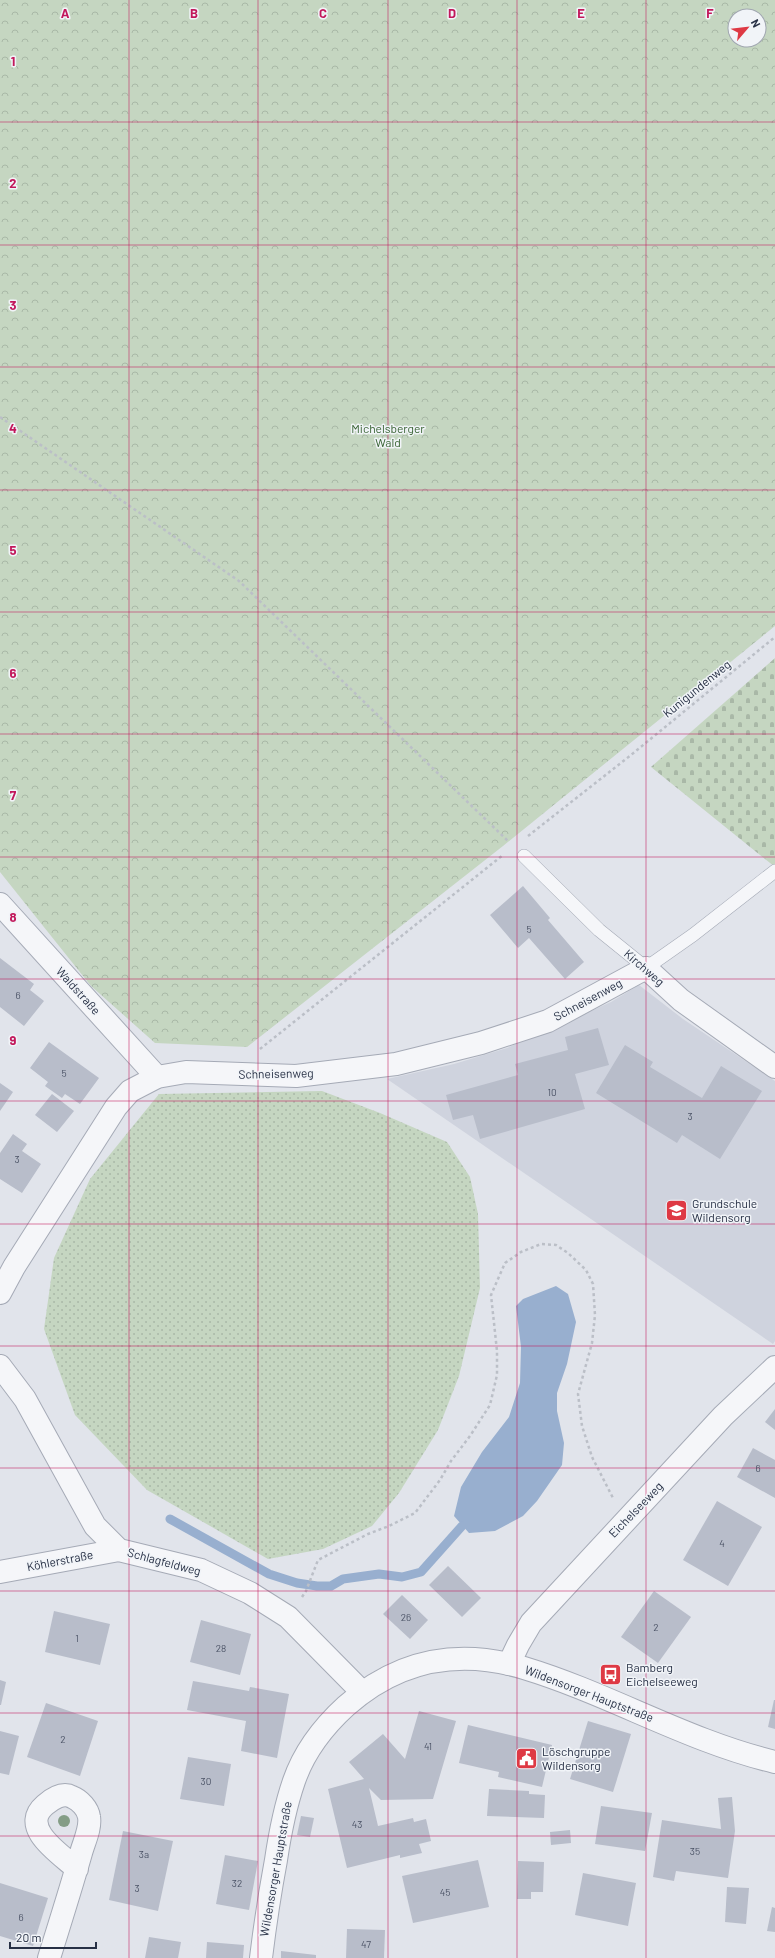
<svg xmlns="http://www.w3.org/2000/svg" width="775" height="1958" font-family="Barlow,sans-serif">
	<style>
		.built { fill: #cfd3de }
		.green { fill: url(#green-dots) }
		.forest { fill: url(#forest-crowns); fill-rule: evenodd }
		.cemetery { fill: url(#cemetery-stones) }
		.water { fill: #98afcf }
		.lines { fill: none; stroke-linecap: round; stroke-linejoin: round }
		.stream { stroke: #98afcf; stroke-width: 9 }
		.building { fill: #b8bdca }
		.service-casing { stroke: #a5aab6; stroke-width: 14 }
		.minor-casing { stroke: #a5aab6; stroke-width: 24 }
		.path { stroke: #bbbfc7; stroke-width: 2.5; stroke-dasharray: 3 3; stroke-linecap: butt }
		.service { stroke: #f5f6f9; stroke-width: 13 }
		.minor { stroke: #f5f6f9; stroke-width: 22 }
		.tree { fill: #849d86 }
		.grid { fill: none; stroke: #c2185b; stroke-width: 1; stroke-opacity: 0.55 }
		.labels { text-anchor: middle; stroke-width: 3; stroke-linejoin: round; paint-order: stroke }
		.number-label { font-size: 10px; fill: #4b5366 }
		.park-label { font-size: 12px; fill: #386333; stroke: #f1f4f8 }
		.street-label { font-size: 12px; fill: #273045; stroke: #f1f4f8 }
		.poi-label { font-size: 12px; fill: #273045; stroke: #f1f4f8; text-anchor: start }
		.grid-label { font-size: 13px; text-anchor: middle; font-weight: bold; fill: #c2185b; stroke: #f1f4f8; stroke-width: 3; stroke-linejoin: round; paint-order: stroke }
	</style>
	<defs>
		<pattern id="green-dots" width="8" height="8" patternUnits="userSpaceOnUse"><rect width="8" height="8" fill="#c5d6c1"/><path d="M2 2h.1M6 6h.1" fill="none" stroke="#a9b8a7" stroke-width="1.8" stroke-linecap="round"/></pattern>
		<pattern id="forest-crowns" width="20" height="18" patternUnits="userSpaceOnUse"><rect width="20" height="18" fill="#c5d6c1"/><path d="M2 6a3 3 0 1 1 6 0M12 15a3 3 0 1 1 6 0" fill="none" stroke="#a9b8a7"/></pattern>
		<pattern id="cemetery-stones" width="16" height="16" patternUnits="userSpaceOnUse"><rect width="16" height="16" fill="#c5d6c1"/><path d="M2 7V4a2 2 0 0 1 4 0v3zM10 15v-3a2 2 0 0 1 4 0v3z" fill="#a9b8a7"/></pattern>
	</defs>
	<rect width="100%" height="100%" fill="#e1e4eb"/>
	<!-- built -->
	<path class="built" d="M639 985 683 1019 775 1081V1341L773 1344 387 1079 454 1064 507 1048 611 1002Z"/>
	<!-- green -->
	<path class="green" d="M322 1091 380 1113 447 1142 470 1177 478 1214 480 1288 459 1376 438 1430 399 1493 372 1526 323 1549 268 1559 147 1490 75 1415 44 1329 54 1258 90 1179 159 1094Z"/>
	<!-- forest -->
	<path class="forest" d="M0 0H775V626L503 846 247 1047 155 1043 91 986 0 872ZM735 16H759V40H735Z"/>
	<!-- cemetery -->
	<path class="cemetery" d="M775 658V867L651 767Z"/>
	<!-- water -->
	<path class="water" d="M556 1286 568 1294 576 1322 567 1364 557 1393V1411L564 1443 562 1465 537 1501 523 1516 495 1531 469 1533 454 1516 461 1487 482 1452 509 1417 520 1383 521 1347 516 1306 523 1299Z"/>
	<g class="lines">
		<!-- stream -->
		<path class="stream" d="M170 1519 269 1574 297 1583 317 1586H331L343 1579 379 1574 402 1577 421 1572 462 1526"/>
	</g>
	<!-- building -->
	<g class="building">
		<path d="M523 886 550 918 548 920 584 962 565 979 529 938 518 948 490 915Z"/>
		<path d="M0 958 34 984 30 990 44 1001 24 1026 0 1007Z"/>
		<path d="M598 1028 609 1065 575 1074 585 1109 480 1139 473 1115 453 1120 446 1095 518 1075 515 1064 568 1050 565 1037Z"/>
		<path d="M49 1042 99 1078 80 1104 65 1094 62 1098 45 1086 48 1082 30 1068Z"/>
		<path d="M625 1045 653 1062 650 1067 702 1098 721 1066 762 1091 720 1159 682 1135 677 1143 596 1093Z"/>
		<path d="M0 1083 13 1092 0 1111Z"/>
		<path d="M52 1094 74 1111 57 1132 35 1115Z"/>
		<path d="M13 1134 27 1144 22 1151 41 1164 22 1193 0 1179V1153Z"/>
		<path d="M775 1409V1430L765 1422Z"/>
		<path d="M753 1448 775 1460V1498L737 1477Z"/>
		<path d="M717 1501 762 1527 728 1586 683 1560Z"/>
		<path d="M448 1566 481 1598 462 1617 429 1585Z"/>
		<path d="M654 1591 691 1617 658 1663 621 1637Z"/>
		<path d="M402 1595 428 1620 410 1639 383 1614Z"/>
		<path d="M54 1611 110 1624 100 1665 45 1652Z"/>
		<path d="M201 1620 251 1634 240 1675 190 1662Z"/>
		<path d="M0 1680 6 1682 1 1705H0Z"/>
		<path d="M193 1681 249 1691 250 1687 289 1694 277 1758 241 1751 246 1721 187 1710Z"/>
		<path d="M774 1700H775V1729L768 1727Z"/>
		<path d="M46 1703 98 1721 80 1776 27 1757Z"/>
		<path d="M419 1711 456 1721 433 1799 381 1800 369 1788 378 1826 413 1818 414 1822 426 1819 431 1841 419 1844 422 1853 400 1858V1855L347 1868 328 1789 364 1779 349 1762 383 1734 405 1759Z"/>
		<path d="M588 1721 631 1734 613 1792 570 1779Z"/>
		<path d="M468 1725 552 1745 542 1787 498 1777 499 1772 459 1763Z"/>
		<path d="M0 1731 19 1736 9 1775 0 1773Z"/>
		<path d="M188 1757 231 1764 224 1806 180 1799Z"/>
		<path d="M489 1789 529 1791V1794L545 1795 544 1818 487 1816Z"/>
		<path d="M732 1797 735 1831 728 1878 676 1871 674 1881 653 1877 662 1820 721 1829 718 1798Z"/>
		<path d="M601 1806 652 1813 645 1851 595 1844Z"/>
		<path d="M301 1816 314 1818 310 1837 297 1835Z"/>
		<path d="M570 1830 571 1843 551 1845 550 1832Z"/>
		<path d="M123 1831 173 1841 158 1911 109 1900Z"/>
		<path d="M225 1855 258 1861 249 1910 216 1904Z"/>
		<path d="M478 1860 489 1907 413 1923 402 1876Z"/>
		<path d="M518 1861 544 1862 543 1892H531V1899H517Z"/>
		<path d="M583 1873 636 1883 628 1926 575 1915Z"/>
		<path d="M0 1883 48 1898 33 1946 0 1936Z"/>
		<path d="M727 1887 749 1888 746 1924 725 1922Z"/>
		<path d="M772 1907 775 1908V1932L767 1931Z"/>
		<path d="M347 1929 385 1930 384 1958H346Z"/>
		<path d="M149 1937 181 1942 178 1958H145Z"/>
		<path d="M207 1942 244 1945 243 1958H206Z"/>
		<path d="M281 1951 316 1955V1958H281Z"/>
	</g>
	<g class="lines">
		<defs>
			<path id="service" d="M524 856 599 930 646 968 693 935 775 871"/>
			<g id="minor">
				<path d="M0 904 157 1077"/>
				<path d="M0 1293 14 1267 116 1107 130 1091 157 1077 186 1072 296 1076 396 1064 481 1043 548 1021 646 968 681 1000 775 1067"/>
				<path d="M0 1366 25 1399 95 1526 119 1550 201 1570 250 1593 288 1617 362 1692"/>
				<path d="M0 1572 119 1550"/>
				<path d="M509 1664 518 1645 531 1623 723 1416 775 1367"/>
				<path d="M49 1958C60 1923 71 1888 81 1853 84 1842 91 1828 89 1817 88 1809 80 1800 72 1797 63 1792 52 1799 45 1805 18 1828 62 1855 77 1869"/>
				<path d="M261 1958C265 1925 270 1892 276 1860 280 1833 285 1807 294 1781 304 1752 323 1727 346 1706 398 1660 457 1648 524 1668 610 1694 687 1741 775 1762"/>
			</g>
		</defs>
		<!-- service casing -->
		<use href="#service" class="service-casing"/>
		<!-- minor casing -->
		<use href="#minor" class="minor-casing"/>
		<!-- path -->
		<g class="path">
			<path d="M0 417 239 581 509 842"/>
			<path d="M528 836 631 755 775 637"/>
			<path d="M260 1049 503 855"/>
			<path d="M302 1597 306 1591 318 1560 368 1534 389 1526 415 1513 440 1480 451 1461 470 1436 490 1405 497 1375V1351L491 1295 505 1263 521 1252 541 1244 556 1245 568 1253 586 1270 593 1284 595 1315 592 1343 578 1394 582 1426 592 1457 613 1498"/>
		</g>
		<!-- service -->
		<use href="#service" class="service"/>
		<!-- minor -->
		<use href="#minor" class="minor"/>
	</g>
	<!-- trees -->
	<circle class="tree" cx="64" cy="1821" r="6"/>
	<!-- grid -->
	<path class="grid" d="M129 0V1958M258 0V1958M388 0V1958M517 0V1958M646 0V1958M0 122H775M0 245H775M0 367H775M0 490H775M0 612H775M0 734H775M0 857H775M0 979H775M0 1101H775M0 1224H775M0 1346H775M0 1468H775M0 1591H775M0 1713H775M0 1836H775"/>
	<!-- icons -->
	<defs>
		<symbol id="school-square" viewBox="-11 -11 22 22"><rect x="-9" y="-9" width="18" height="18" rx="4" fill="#de3944" stroke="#f1f4f8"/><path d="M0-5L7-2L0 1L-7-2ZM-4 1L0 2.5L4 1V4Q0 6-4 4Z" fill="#fff"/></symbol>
		<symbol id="bus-square" viewBox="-11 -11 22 22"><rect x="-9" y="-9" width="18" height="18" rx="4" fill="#de3944" stroke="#f1f4f8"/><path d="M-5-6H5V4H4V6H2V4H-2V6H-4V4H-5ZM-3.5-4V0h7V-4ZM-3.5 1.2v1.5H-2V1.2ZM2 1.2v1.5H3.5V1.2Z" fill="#fff"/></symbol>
		<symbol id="civic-square" viewBox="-11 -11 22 22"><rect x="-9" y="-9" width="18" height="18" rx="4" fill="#de3944" stroke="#f1f4f8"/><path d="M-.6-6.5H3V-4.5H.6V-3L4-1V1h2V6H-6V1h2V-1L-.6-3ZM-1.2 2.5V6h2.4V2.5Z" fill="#fff"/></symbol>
	</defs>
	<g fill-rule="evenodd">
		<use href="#school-square" x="664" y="1198" width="25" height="25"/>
		<use href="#bus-square" x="598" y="1662" width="25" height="25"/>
		<use href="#civic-square" x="514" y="1746" width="25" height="25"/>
	</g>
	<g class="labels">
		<!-- number labels -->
		<g class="number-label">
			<text x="529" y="933">5</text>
			<text x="18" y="999">6</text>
			<text x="64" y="1077">5</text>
			<text x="552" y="1096">10</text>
			<text x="690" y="1120">3</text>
			<text x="17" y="1163">3</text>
			<text x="758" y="1472">6</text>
			<text x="722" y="1547">4</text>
			<text x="406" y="1621">26</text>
			<text x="656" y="1631">2</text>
			<text x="77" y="1642">1</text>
			<text x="221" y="1652">28</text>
			<text x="63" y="1743">2</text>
			<text x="428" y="1750">41</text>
			<text x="206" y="1785">30</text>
			<text x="357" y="1828">43</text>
			<text x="695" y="1855">35</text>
			<text x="144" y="1858">3a</text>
			<text x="237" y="1887">32</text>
			<text x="137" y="1892">3</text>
			<text x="445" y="1896">45</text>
			<text x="21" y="1921">6</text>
			<text x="366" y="1948">47</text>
		</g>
		<!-- park labels -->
		<g class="park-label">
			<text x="388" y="433">Michelsberger<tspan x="388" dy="14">Wald</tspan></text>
		</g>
		<!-- street labels -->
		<g class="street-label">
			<text transform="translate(697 689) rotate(-39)" y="4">Kunigundenweg</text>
			<text transform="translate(644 968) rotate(41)" y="4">Kirchweg</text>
			<text transform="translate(78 991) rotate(48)" y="4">Waldstraße</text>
			<text transform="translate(588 1000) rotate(-28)" y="4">Schneisenweg</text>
			<text transform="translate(276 1074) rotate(-1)" y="4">Schneisenweg</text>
			<text transform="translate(636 1510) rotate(-46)" y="4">Eichelseeweg</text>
			<text transform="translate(60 1561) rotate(-11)" y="4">Köhlerstraße</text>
			<text transform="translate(164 1562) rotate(15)" y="4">Schlagfeldweg</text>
			<text transform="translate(589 1694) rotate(21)" y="4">Wildensorger Hauptstraße</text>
			<text transform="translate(276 1869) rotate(-80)" y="4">Wildensorger Hauptstraße</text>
		</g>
		<!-- poi labels -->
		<g class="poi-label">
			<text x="692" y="1208">Grundschule<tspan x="692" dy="14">Wildensorg</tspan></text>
			<text x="626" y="1672">Bamberg<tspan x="626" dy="14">Eichelseeweg</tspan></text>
			<text x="542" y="1756">Löschgruppe<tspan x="542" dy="14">Wildensorg</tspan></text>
		</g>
	</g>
	<g class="grid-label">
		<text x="65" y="18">A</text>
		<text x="194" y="18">B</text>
		<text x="323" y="18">C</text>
		<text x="452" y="18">D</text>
		<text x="581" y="18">E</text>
		<text x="710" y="18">F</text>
		<text x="13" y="66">1</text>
		<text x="13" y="188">2</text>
		<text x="13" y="310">3</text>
		<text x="13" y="433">4</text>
		<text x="13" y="555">5</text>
		<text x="13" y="678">6</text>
		<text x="13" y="800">7</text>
		<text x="13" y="922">8</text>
		<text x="13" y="1045">9</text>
	</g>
	<!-- north arrow -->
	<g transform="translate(747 28) rotate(62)"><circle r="19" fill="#f1f4f8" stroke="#a0a6b0"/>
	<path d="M0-3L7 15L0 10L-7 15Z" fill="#de3944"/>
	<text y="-6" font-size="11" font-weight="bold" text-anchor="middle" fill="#273045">N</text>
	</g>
	<!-- scale -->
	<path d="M10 1942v6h86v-6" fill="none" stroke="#273045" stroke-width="2"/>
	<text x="16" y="1942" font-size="12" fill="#273045" stroke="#f1f4f8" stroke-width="3" paint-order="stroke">20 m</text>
</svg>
